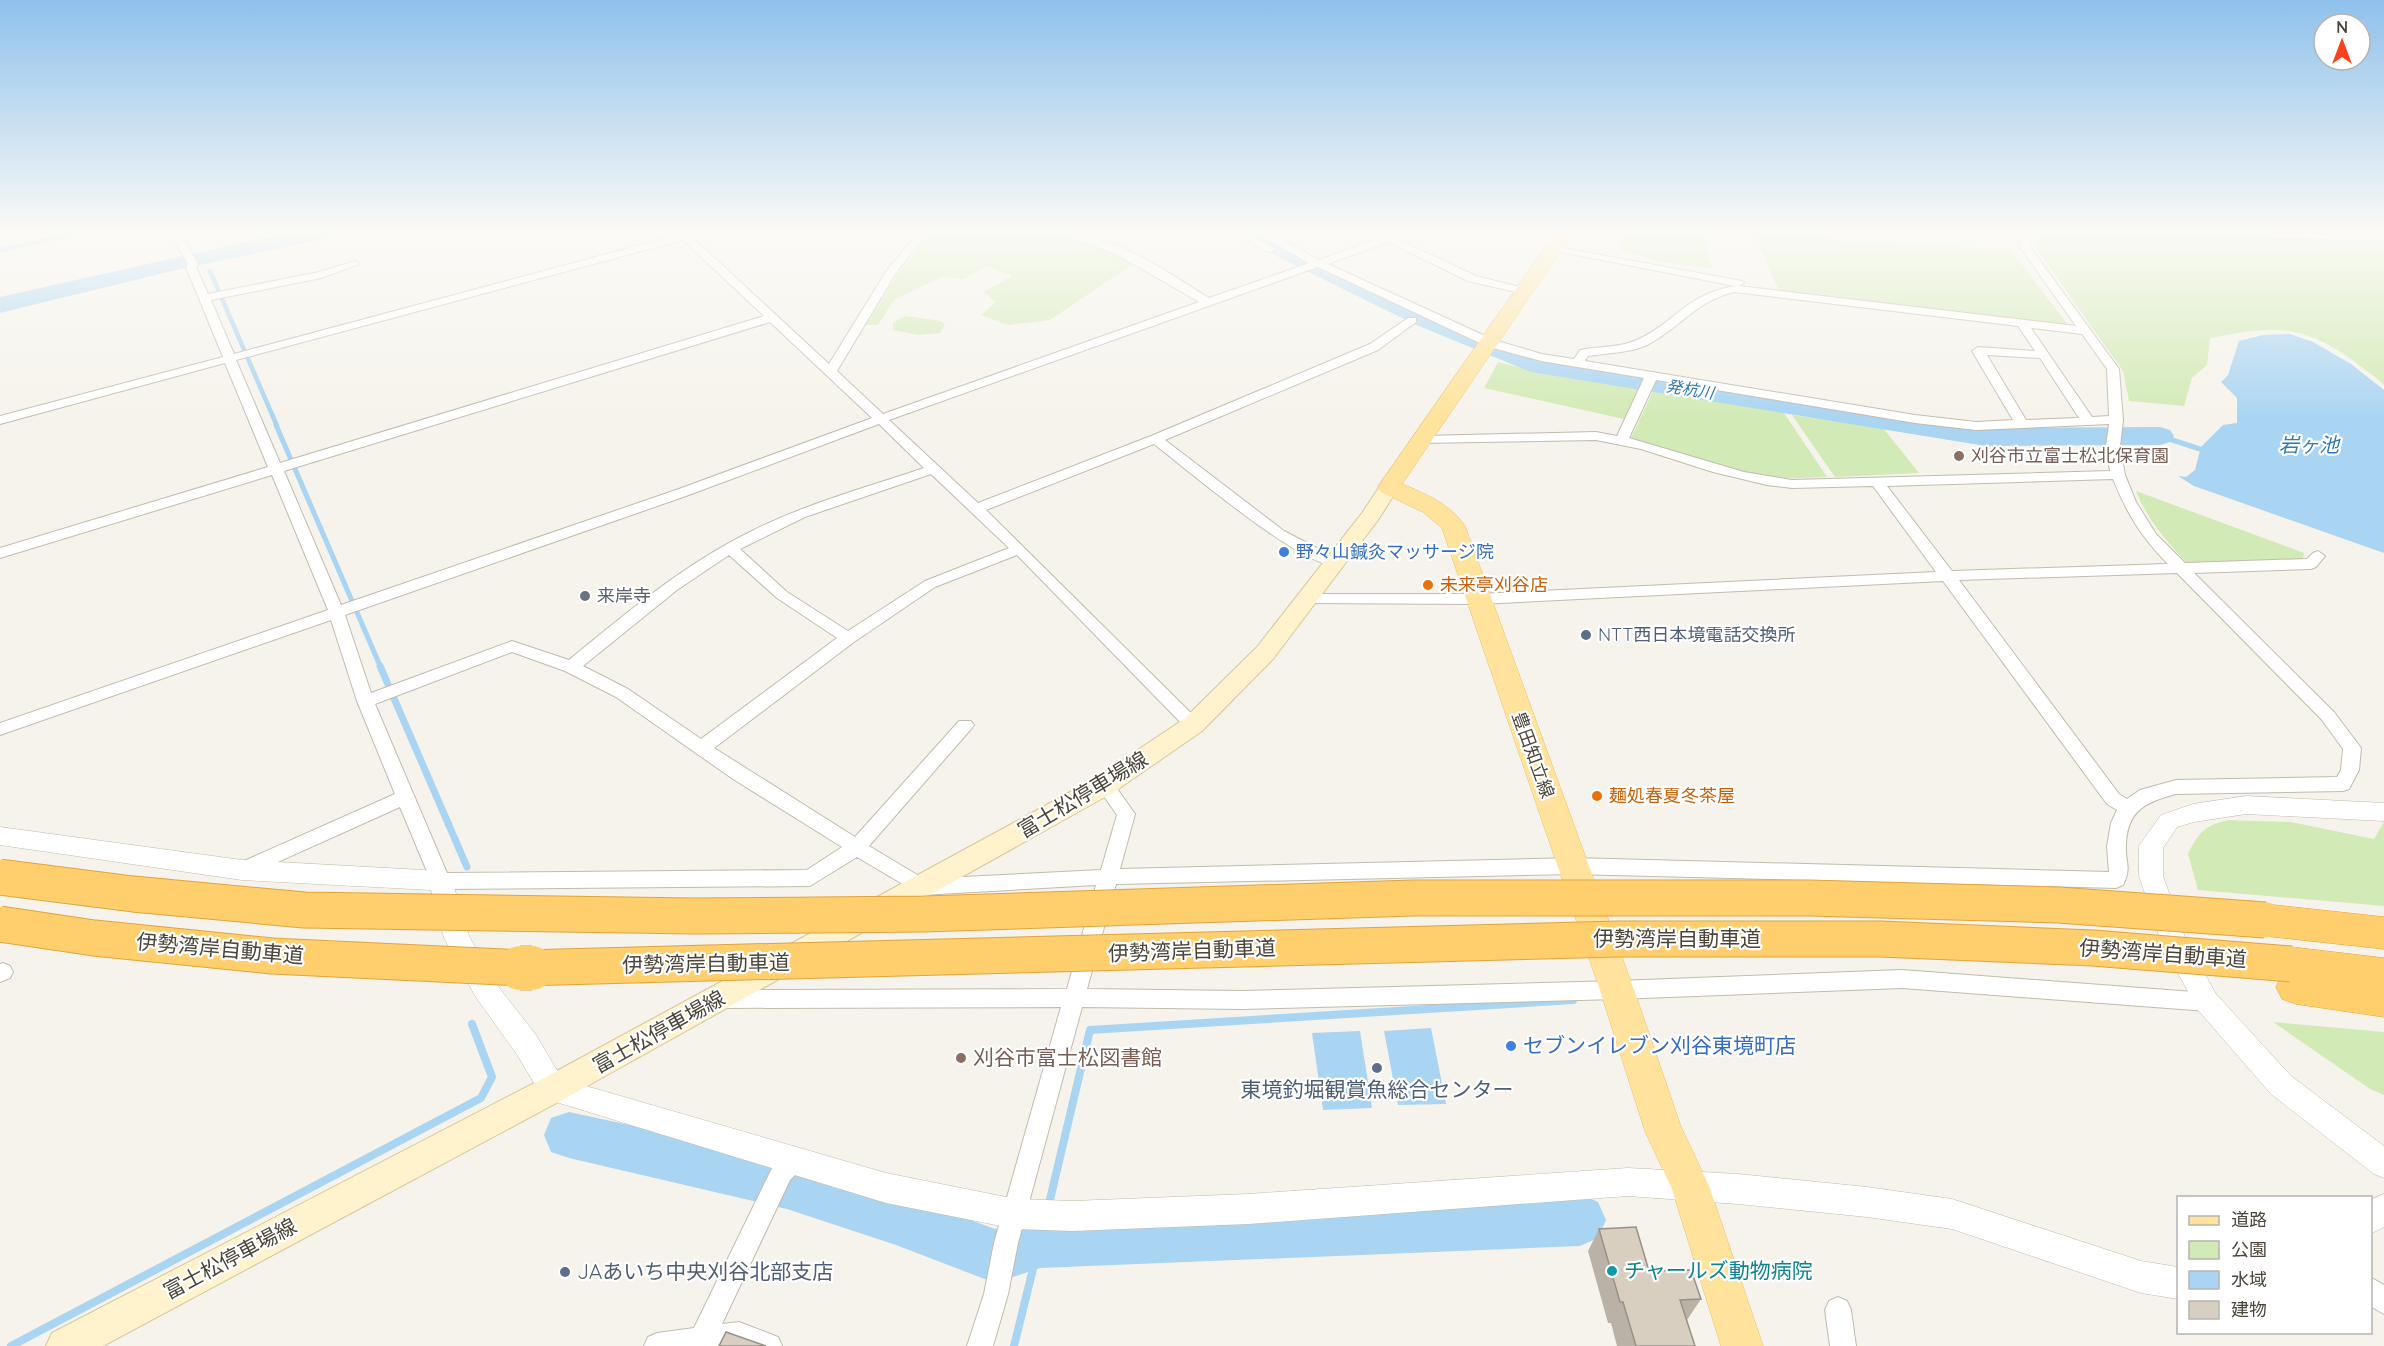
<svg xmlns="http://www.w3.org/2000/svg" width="2384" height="1346" font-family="Quicksand,'Noto Sans JP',sans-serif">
  <rect width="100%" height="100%" fill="#f6f3ec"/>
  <g fill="#d2eab5">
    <polygon points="931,233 1049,233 1080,240 1136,262 1050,320 1008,325 981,315 996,302 984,292 1012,276 986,266 964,279 942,277 894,300 878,325 866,325 899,272"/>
    <polygon points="1627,233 1702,233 1712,268 1661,262 1620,250"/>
    <polygon points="1741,233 1814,233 1832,240 2011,250 2068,325 1778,289 1756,237 1743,236"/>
    <path d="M2046 233H2147L2381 241 2384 243V385C2374 375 2362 368 2351 359 2299 322 2270 327 2210 338L2207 365 2192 378 2184 406 2129 401 2123 371 2036 248V237Z"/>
    <polygon points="905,316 941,321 945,325 940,333 919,335 893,330 893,323"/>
    <polygon points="1498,362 1527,369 1640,387 1624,419 1484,388"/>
    <polygon points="1654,389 1784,413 1827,477 1770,479 1631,438"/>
    <polygon points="1792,415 1883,428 1919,473 1835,477"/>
    <path d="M2136 491 2304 553 2303 559 2187 563C2166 541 2147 519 2136 491Z"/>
    <path d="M2229 820 2291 822 2374 839 2384 822V906L2198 890 2188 854C2199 832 2205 825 2229 820Z"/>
    <polygon points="2273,1022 2384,1032 2384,1095 2370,1089"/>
  </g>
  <g fill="#a9d4f2">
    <polygon points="2290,334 2313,342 2351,364 2384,390 2384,553 2194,486 2178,476 2186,477 2195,470 2201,447 2223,425 2237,423 2237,398 2221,382 2228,375 2239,341 2263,335"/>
    <polygon points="1431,1028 1446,1104 1398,1105 1384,1031"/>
    <polygon points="1360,1031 1372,1108 1323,1110 1312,1033"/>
  </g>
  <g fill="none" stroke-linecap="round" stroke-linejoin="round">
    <g stroke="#a9d4f2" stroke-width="4.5">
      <polyline points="0,250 78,233"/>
      <polyline points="210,271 277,426"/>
    </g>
    <g stroke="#a9d4f2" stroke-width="5">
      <polyline points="276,425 381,668"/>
      <polyline points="2160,436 2206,451"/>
    </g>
    <polyline stroke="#a9d4f2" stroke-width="7" points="380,666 467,867"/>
    <g stroke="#a9d4f2" stroke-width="8">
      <polyline points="1048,1208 1090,1030 1573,1000"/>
      <polyline points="11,1346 481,1098 492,1077 472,1024"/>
      <polyline points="1014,1346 1044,1224"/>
    </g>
    <g fill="#a9d4f2" fill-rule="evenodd">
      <polygon points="286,233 329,233 326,238 318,240 172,271 0,313 0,297"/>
      <polygon points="1237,233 1265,233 1396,297 1537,357 1986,428 2160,427 2170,430 2174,436 2170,442 2160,445 1986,446 1531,372 1414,324 1240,238"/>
      <polygon points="569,1112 787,1159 896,1193 995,1229 1040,1216 1580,1194 1598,1202 1606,1220 1598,1238 1580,1246 1040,1268 995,1283 896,1245 787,1209 569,1158 551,1152 544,1135 551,1118"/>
    </g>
    <defs>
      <g id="minor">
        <path d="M170 233H180L198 264 196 267 208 294 319 272 355 261 360 264 321 278 211 300 234 354 678 235 677 233H703L693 238 829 364 887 270 918 233H928L897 271 837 371 883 414 1199 302 1118 255 1060 233C1114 233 1165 271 1209 298L1309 263 1256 233H1269L1319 260 1379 238V234L1409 233 1397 239 1476 276 1528 289 1530 291 1524 294 1468 281 1388 242 1328 264 1494 340 1542 354 1574 359 1580 350C1599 346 1621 348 1639 339 1677 321 1686 294 1735 286L1556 251 1552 250V246L1742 281 1744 283 1739 286 2076 326 2020 247 2019 233H2033L2029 237 2030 247 2119 369 2123 420 2120 446 2125 475 2136 502 2156 534 2185 563 2307 559 2313 553 2318 551 2325 556 2316 567 2311 569 2194 573 2334 712 2361 748 2359 770 2349 789 2343 791 2176 794C2146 802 2127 810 2126 845 2125 863 2132 867 2123 885L2116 888 1573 874 1116 884 1087 989 1242 991 1617 981 1902 970 2207 993 2214 996 2217 1002 2214 1008 2207 1011 1902 988 1617 999 1242 1009 1082 1007 1018 1243 1008 1294 993 1346H967L984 1294 994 1243 1061 1007 721 1008 714 1005 711 999 714 993 721 990 1067 989 1096 885 921 895 857 857 810 886 441 889 434 886 431 881 400 807 249 875 242 878 235 875 232 870 235 865 395 794 357 701 331 620 0 735V723L328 610 272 475 0 558V548L268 467 225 363 0 424V416L223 357 186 267 188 264ZM683 240 764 316 280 463 236 360ZM1318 267 1486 346 1541 361 1644 378 1617 436 1596 432 1423 436 1418 437 1416 440 1418 443 1596 440 1641 449 1713 472 1767 485 1792 488 1873 486 1936 572 1478 594H1306L1298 599 1301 603 1478 604 1943 581 2107 804 2117 810 2111 823 2107 846 2109 872 1573 858 1120 869 1135 814 1111 780 1105 778 1099 780 1096 785 1117 815 1101 870 924 879 869 846 971 729 974 725 971 721H959L855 837 714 748 854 642 935 587 1017 555 1187 729H1199L1202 725 1199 721 986 510 1154 444C1183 466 1308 573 1338 565L1340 562 1338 559 1284 531 1165 440 1378 350 1416 322V318H1408L1370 344 1151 436 978 503 889 420ZM1734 292 2018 326 2035 351 1978 347 1972 351 2013 420 1976 422 1915 415 1585 361 1588 356C1607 353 1629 353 1647 345 1680 328 1696 301 1734 292ZM770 322 872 418 676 490 341 605 284 471ZM2031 328 2082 334 2107 369 2109 416 2092 417ZM1987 355 2040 358 2079 418 2026 420ZM1656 380 1915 423 1976 430 2109 424 2106 446 2110 471 1792 480 1744 472 1629 438ZM879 424 924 468C865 488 804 504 748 533 682 566 625 614 569 660L512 641 371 693 345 615 686 496ZM931 474 1009 548 925 581 848 631 787 592 740 549 805 517ZM2113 479C2127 514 2142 538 2168 564L1952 571 1887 486ZM729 555 777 598 837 638 701 739 628 689 583 666 677 590ZM2177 573 2322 720 2343 749 2341 770 2337 777 2176 780 2140 790 2127 799 2119 794 1959 580ZM512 652 565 671 616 697 733 779 842 847 807 870 447 873 375 704Z"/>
        <polygon points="1234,233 1247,233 1275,249 1270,252 1266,251"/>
        <polygon points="2228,233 2384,235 2384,241 2233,236"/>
        <polygon points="3,963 10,966 13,972 10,978 0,982 0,964"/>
        <polygon points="793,1150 801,1153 805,1161 801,1169 790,1180 722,1324 739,1322 778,1337 782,1346 644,1346 648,1337 657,1333 694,1328 774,1164 785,1153"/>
        <polygon points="2370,1277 2384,1285 2384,1314 2370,1306"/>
        <polygon points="1838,1297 1847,1301 1851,1310 1856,1346 1830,1346 1825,1310 1829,1301"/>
      </g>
      <g id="tertiary">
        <polygon points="2246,796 2384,803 2384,821 2246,814 2194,822 2177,827 2163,848 2163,876 2186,940 2216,994 2291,1076 2384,1146 2384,1178 2374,1174 2271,1094 2198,1010 2161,942 2139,876 2139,846 2161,815 2193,804"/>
        <polygon points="0,827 242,860 441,871 450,874 469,936 493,980 536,1035 562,1079 886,1173 1016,1199 1073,1201 1248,1194 1628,1168 1738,1174 1867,1187 1952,1199 2141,1261 2178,1267 2178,1299 2141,1293 1952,1229 1867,1217 1738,1204 1628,1196 1248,1224 1073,1231 1016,1229 886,1203 543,1098 516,1053 475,996 444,938 431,890 242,880 0,845"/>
        <polygon points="2384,1194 2384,1227 2370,1234 2370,1200"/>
      </g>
      <polygon id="secondary" points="1389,481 1396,483 1399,487 1378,520 1273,659 1202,731 1114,792 564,1099 103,1346 46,1346 52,1333 542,1079 1096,778 1184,719 1257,647 1362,513 1382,483"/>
      <path id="primary" d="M1555 233H1573L1402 484C1426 494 1450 504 1465 526L1634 990 1681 1127 1709 1186 1763 1346H1721L1672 1189 1645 1131 1600 990 1442 528 1423 512 1381 492 1378 487Z"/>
      <g id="motorway">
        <polygon points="2265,904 2384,917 2384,949 2265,936 2252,931 2246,920 2252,909"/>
        <polygon points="2291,947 2384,958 2384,1017 2296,1004 2282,999 2276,987 2281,977 2277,976 2271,964 2277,952"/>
      </g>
    </defs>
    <use href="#minor" stroke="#c2bbae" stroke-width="2"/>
    <use href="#tertiary" stroke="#c2bbae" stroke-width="1"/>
    <use href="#secondary" stroke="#d6c79b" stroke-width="2"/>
    <use href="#primary" stroke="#e6c16a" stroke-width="1"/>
    <use href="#motorway" stroke="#e0a43c" stroke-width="1"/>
    <use href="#minor" fill="#fff" fill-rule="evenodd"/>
    <use href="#tertiary" fill="#fff" fill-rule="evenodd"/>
    <use href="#secondary" fill="#fff3cd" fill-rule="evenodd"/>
    <use href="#primary" fill="#ffe39c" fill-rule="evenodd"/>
    <use href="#motorway" fill="#ffcf6e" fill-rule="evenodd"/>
    <defs>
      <g id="motorway-bridge-far1">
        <polyline points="0,877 133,894 304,910 694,916 924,914 1413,898 1809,898 2058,905 2265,920"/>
        <polyline points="0,924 94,938 272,956 523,968 1618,939 1880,939 2093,948 2291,964"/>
      </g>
      <polyline id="motorway-bridge" points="520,968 532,968"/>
    </defs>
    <use href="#motorway-bridge-far1" stroke="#e0a43c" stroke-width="37" stroke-linecap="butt"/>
    <use href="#motorway-bridge" stroke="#e0a43c" stroke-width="45" stroke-linecap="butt"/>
    <use href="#motorway-bridge-far1" stroke="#ffcf6e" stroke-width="35"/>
    <use href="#motorway-bridge" stroke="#ffcf6e" stroke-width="44"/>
  </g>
  <polygon fill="#bab2a6" points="1599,1229 1649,1271 1701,1299 1687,1320 1695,1346 1617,1346 1611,1323 1608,1323 1588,1251"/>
  <g fill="#d8cfc1" stroke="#979187" stroke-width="1.5">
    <polygon points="1636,1227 1649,1271 1691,1270 1701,1299 1680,1300 1695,1346 1636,1346 1623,1302 1620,1302 1599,1229"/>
    <polygon points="726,1332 766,1346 719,1346"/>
  </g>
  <linearGradient id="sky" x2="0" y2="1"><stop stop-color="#8fc1ec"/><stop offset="0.55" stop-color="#fbfaf6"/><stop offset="1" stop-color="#fbfaf6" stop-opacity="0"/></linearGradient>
  <rect width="2384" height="421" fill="url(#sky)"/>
  <g fill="#8d6e63" stroke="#fff" stroke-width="2">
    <circle cx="1959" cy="456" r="6"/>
    <circle cx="961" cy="1058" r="6"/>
  </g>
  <g fill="#3f7fe0" stroke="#fff" stroke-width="2">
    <circle cx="1284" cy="552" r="6"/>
    <circle cx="1511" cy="1046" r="6"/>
  </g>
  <g fill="#e8710a" stroke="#fff" stroke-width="2">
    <circle cx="1428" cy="585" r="6"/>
    <circle cx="1597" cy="796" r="6"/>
  </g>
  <circle fill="#6b7280" stroke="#fff" stroke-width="2" cx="585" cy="596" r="6"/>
  <g fill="#5c6f8a" stroke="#fff" stroke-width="2">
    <circle cx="1586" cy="635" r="6"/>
    <circle cx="1377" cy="1068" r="6"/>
    <circle cx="565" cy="1272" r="6"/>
  </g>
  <circle fill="#0f9aa8" stroke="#fff" stroke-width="2" cx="1612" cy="1271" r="6"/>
  <g text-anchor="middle" stroke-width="4.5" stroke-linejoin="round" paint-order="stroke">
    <g font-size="16" font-style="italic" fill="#2e7ab2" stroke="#fff">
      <text transform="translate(1690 389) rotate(9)" y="6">発杭川</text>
    </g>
    <g font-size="18" fill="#785e54" stroke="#fff" text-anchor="start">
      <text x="1971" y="462">刈谷市立富士松北保育園</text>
    </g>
    <g font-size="18" fill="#366cbe" stroke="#fff" text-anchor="start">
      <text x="1296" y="558">野々山鍼灸マッサージ院</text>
    </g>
    <g font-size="18" fill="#c56008" stroke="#fff" text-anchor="start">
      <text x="1440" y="591">未来亭刈谷店</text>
      <text x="1609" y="802">麺処春夏冬茶屋</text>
    </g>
    <g font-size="18" fill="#5b616d" stroke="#fff" text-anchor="start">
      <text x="597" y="602">来岸寺</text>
    </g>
    <g font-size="18" fill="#4e5e75" stroke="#fff" text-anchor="start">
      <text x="1598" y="641">NTT西日本境電話交換所</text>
    </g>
    <g font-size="18" fill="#4b4439" stroke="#fff">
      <text transform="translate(1533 755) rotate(70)" y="6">豊田知立線</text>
    </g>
    <g font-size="20" font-style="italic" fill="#2e7ab2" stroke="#fff">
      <text x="2309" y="452">岩ヶ池</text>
    </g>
    <g font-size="21" fill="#4b4439" stroke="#fff">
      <text transform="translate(1083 795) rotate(-31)" y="7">富士松停車場線</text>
      <text x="1677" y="946">伊勢湾岸自動車道</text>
      <text transform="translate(220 949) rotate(5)" y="7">伊勢湾岸自動車道</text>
      <text transform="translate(1192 951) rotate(-2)" y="7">伊勢湾岸自動車道</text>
      <text transform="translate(2163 954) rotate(4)" y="7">伊勢湾岸自動車道</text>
      <text transform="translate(706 964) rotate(-1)" y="7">伊勢湾岸自動車道</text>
      <text transform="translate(659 1032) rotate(-29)" y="7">富士松停車場線</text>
      <text transform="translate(230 1259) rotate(-28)" y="7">富士松停車場線</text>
    </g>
    <g font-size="21" fill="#366cbe" stroke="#fff" text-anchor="start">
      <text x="1523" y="1053">セブンイレブン刈谷東境町店</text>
    </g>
    <g font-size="21" fill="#785e54" stroke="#fff" text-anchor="start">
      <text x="973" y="1065">刈谷市富士松図書館</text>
    </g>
    <g font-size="21" fill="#4e5e75" stroke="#fff">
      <text x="1377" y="1097">東境釣堀観賞魚総合センター</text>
      <text x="577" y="1279" text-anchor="start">JAあいち中央刈谷北部支店</text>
    </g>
    <g font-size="21" fill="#0d838f" stroke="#fff" text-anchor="start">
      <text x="1624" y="1278">チャールズ動物病院</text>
    </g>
  </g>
  <rect x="2177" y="1196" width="195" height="138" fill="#ffffff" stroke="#b7b4b0" stroke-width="1.5"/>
  <rect x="2189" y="1216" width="30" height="9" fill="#ffe39c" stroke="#b7b4b0" stroke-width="1.5"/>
  <text x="2231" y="1226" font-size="18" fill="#4b4439">道路</text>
  <rect x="2189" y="1241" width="30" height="18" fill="#d2eab5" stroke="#b7b4b0" stroke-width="1.5"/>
  <text x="2231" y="1256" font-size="18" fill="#4b4439">公園</text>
  <rect x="2189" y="1271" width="30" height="18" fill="#a9d4f2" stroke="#b7b4b0" stroke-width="1.5"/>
  <text x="2231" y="1286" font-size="18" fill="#4b4439">水域</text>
  <rect x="2189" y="1301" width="30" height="18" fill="#d8cfc1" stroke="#b7b4b0" stroke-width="1.5"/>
  <text x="2231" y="1316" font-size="18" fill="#4b4439">建物</text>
  <g transform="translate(2342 42)"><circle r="28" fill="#ffffff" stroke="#b7b4b0" stroke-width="1.5"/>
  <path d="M0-4.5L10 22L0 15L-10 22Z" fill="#fc3f1d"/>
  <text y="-9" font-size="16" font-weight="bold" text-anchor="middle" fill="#4b4439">N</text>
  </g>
</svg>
